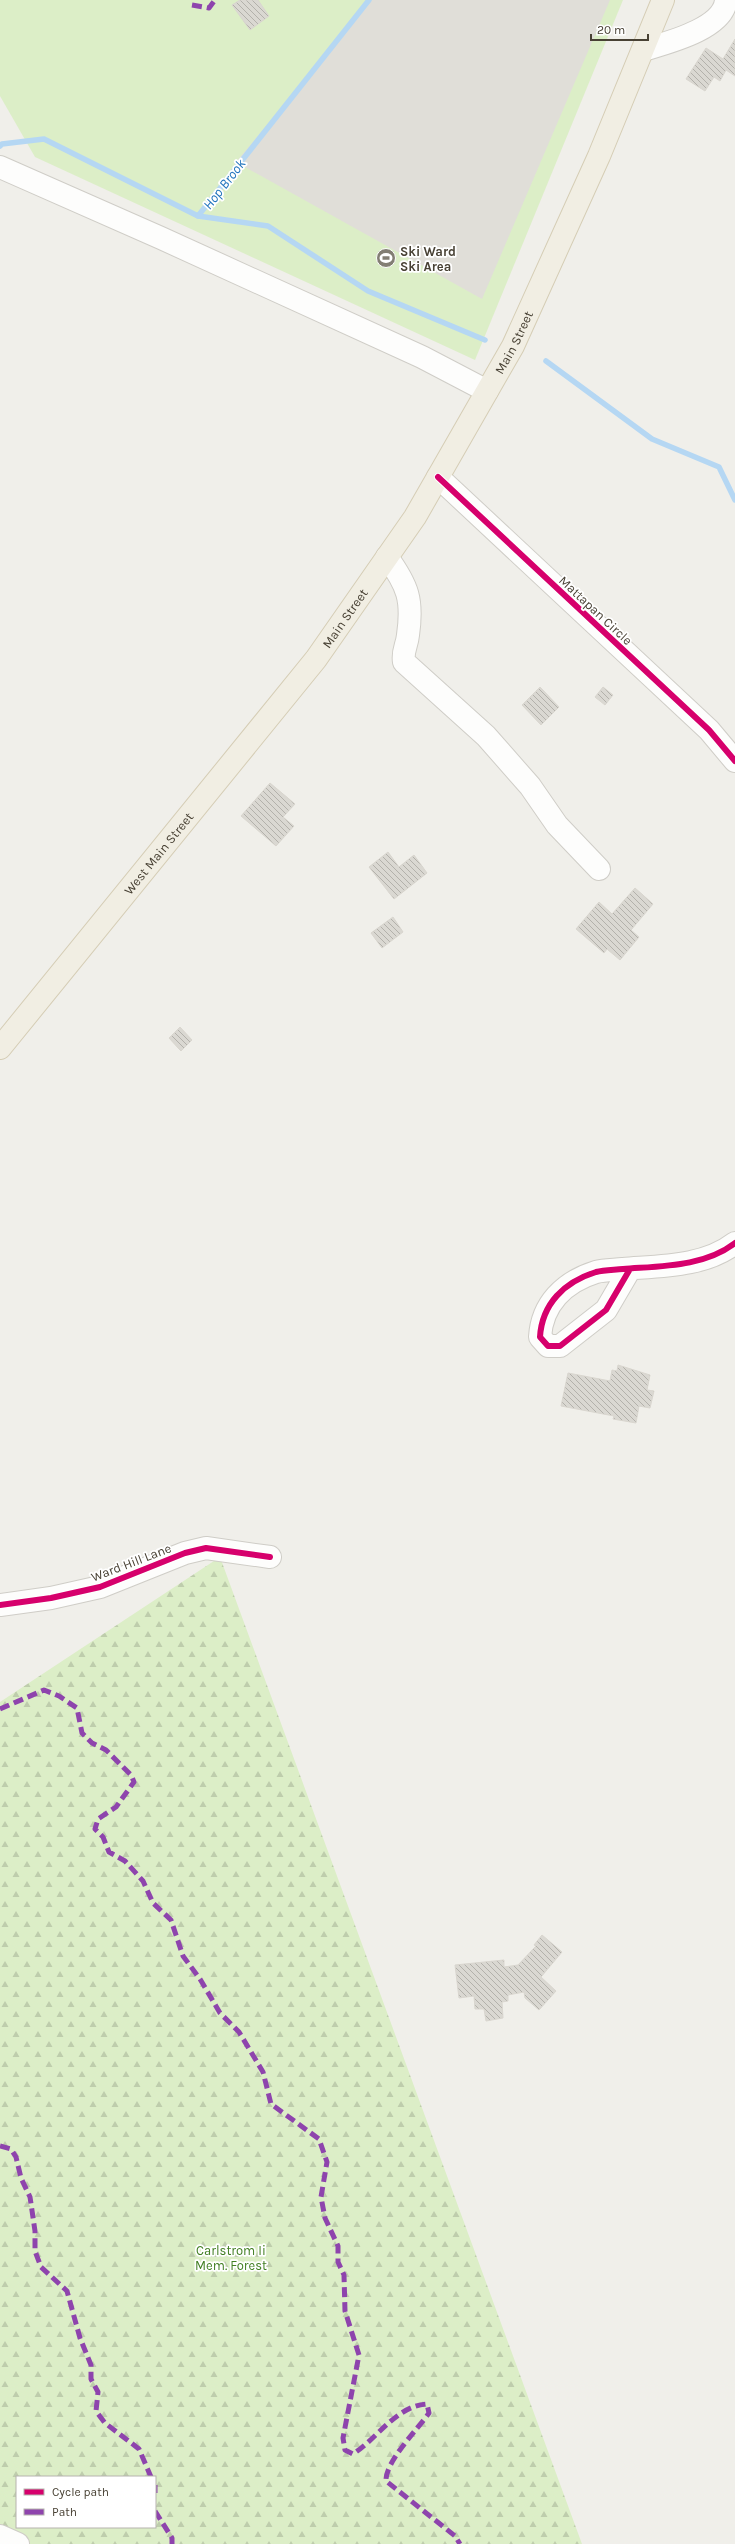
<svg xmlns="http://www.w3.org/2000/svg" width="735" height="2544" font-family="Karla,sans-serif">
  <defs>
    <pattern id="forest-firs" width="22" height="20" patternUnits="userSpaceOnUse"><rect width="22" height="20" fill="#dceec7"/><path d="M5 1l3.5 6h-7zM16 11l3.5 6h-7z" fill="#becdac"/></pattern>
    <pattern id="building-back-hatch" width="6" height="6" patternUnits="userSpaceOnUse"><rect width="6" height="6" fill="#dad8d2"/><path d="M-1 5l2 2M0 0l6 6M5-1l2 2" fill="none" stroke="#b3b1ab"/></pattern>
  </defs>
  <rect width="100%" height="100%" fill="#f0efea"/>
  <path fill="url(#forest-firs)" fill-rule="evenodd" d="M220 1557 582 2544H0V1702ZM17 2477H155V2527H17Z"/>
  <polygon fill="#dceec7" points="0,0 623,0 475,360 35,157 0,96"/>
  <polygon fill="#e0ded8" points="372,0 610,0 482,299 236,162"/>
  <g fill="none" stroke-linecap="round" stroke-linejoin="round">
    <g stroke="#b5d7f3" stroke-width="5.5">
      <polyline points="0,146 2,144 44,139 198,216 369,0"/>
      <polyline points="198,216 268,226 368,291 485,340"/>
      <polyline points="546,361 652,439 719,467 735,500"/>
    </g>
  </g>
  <g fill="url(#building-back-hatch)" stroke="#d9d6cf">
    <polygon points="240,0 258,0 269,16 250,30 232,5"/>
    <polygon points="735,39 735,76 726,70 720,81 714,77 705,91 686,79 706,48 723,59"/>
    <polygon points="540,687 559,707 541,725 522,705"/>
    <polygon points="603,687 613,695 605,705 595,697"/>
    <polygon points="270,783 295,804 283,817 294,826 276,846 241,816"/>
    <polygon points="388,852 399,867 414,855 427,873 394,899 369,867"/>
    <polygon points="635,888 653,904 631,930 639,937 620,960 607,949 604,953 576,929 599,902 612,914"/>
    <polygon points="393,917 403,932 382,948 371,933"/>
    <polygon points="180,1027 192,1040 181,1051 169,1038"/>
    <polygon points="618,1365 650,1375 647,1390 654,1391 650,1408 639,1406 636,1423 613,1419 614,1416 561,1406 568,1373 610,1381 612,1370 617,1371"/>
    <polygon points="542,1935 562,1952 541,1977 556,1991 539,2010 525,1998 524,1992 508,1995 508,2001 502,2002 503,2018 486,2021 484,2009 475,2009 474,1996 459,1998 455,1965 504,1960 504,1967 518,1965 536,1946 534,1945"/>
  </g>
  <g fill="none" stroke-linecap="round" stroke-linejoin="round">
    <defs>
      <g id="minor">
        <path d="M643 50C666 43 724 29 726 0"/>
        <polyline points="0,167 161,238 422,357 487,391"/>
        <polyline points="438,477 709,730 735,761"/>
        <path d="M387 557C408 586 413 600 408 635 407 646 402 651 404 662L486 736 530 786 557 825 599 869"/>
        <path d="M630 1269 606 1310 560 1346H548L540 1337C542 1304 564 1282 596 1272 604 1270 614 1270 623 1269 660 1266 704 1267 735 1243"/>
        <polyline points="0,1605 51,1598 100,1587 185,1553 206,1548 270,1557"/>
        <polyline points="0,2536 18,2544"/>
      </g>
      <g id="major">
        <path id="s1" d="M0 1048 316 659 415 517 513 346 599 156 663 0"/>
      </g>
    </defs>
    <use href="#minor" stroke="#cfcdc7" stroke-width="24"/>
    <use href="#major" stroke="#d5cdb5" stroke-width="24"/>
    <use href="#minor" stroke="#fdfdfc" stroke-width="22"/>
    <use href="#major" stroke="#f1eee3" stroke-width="22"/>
    <g stroke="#8e44ad" stroke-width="5" stroke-dasharray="10 5" stroke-linecap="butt">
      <polyline points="192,5 209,8 215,0"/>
      <path d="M0 1709 44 1690 59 1696 77 1708 82 1733 92 1743 106 1750 131 1775 134 1782 116 1807 98 1819 95 1829 103 1837 109 1852 125 1861 143 1881 153 1903 171 1920 183 1956 200 1979 220 2013 239 2032 263 2072 271 2104 319 2139 327 2162 321 2197 325 2218 338 2246V2262L344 2275 345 2311 359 2355 343 2438 345 2450 353 2454C378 2438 396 2406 427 2404L429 2413C417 2430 385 2462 386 2481L455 2536 460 2544"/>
      <polyline points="0,2146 11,2149 16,2157 21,2178 30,2197 35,2231 35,2251 41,2267 67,2291 80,2338 91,2365 91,2379 98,2392 96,2411 105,2423 139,2449 151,2477"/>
      <polyline points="155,2485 155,2493"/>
      <polyline points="155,2511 172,2538 172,2544"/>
    </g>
    <defs>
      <g id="cycleway">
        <polyline points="438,477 709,730 735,761"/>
        <path d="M630 1269 606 1310 560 1346H548L540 1337C542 1304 564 1282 596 1272 604 1270 614 1270 623 1269 660 1266 704 1267 735 1243"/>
        <polyline points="0,1605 51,1598 100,1587 185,1553 206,1548 270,1557"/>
      </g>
    </defs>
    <use href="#cycleway" stroke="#fff" stroke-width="8"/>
    <use href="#cycleway" stroke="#d6006c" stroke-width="6"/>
  </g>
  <defs>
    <symbol id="stadium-disc" viewBox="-11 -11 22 22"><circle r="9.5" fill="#837e74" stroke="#fff"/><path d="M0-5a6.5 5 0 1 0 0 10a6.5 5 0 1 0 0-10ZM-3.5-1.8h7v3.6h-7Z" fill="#fff"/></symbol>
  </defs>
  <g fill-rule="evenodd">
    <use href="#stadium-disc" x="375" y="247" width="22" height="22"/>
  </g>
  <g text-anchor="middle" stroke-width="3.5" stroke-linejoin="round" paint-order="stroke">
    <g font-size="13" font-weight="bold" fill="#484134" stroke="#fff" text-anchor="start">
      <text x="400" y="256">Ski Ward<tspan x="400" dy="15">Ski Area</tspan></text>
    </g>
    <g font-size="13" fill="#484134" stroke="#fff">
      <text dy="5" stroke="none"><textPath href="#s1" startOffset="875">Main Street</textPath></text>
      <text transform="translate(596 610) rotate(43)" y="5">Mattapan Circle</text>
      <text dy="5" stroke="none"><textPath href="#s1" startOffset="551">Main Street</textPath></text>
      <text dy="5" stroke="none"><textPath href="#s1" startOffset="251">West Main Street</textPath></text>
      <text transform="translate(131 1562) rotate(-21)" y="5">Ward Hill Lane</text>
    </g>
    <g font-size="13" fill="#417f22" stroke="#fff">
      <text x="231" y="2255">Carlstrom Ii<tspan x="231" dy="15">Mem. Forest</tspan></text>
    </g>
    <g font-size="14" font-style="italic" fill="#2375be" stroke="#fff">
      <text transform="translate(224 184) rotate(-52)" y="5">Hop Brook</text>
    </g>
  </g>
  <rect x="16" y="2476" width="140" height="52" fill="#ffffff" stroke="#b6b3ae"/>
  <rect x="24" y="2489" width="20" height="6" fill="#d6006c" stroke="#b6b3ae"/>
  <text x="52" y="2496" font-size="12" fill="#484134">Cycle path</text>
  <rect x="24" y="2509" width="20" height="6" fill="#8e44ad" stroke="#b6b3ae"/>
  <text x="52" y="2516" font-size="12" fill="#484134">Path</text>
  <path d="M591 34v6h57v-6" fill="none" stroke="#484134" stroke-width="2"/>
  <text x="597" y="34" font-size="12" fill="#484134" stroke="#ffffff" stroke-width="3" paint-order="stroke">20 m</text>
</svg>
